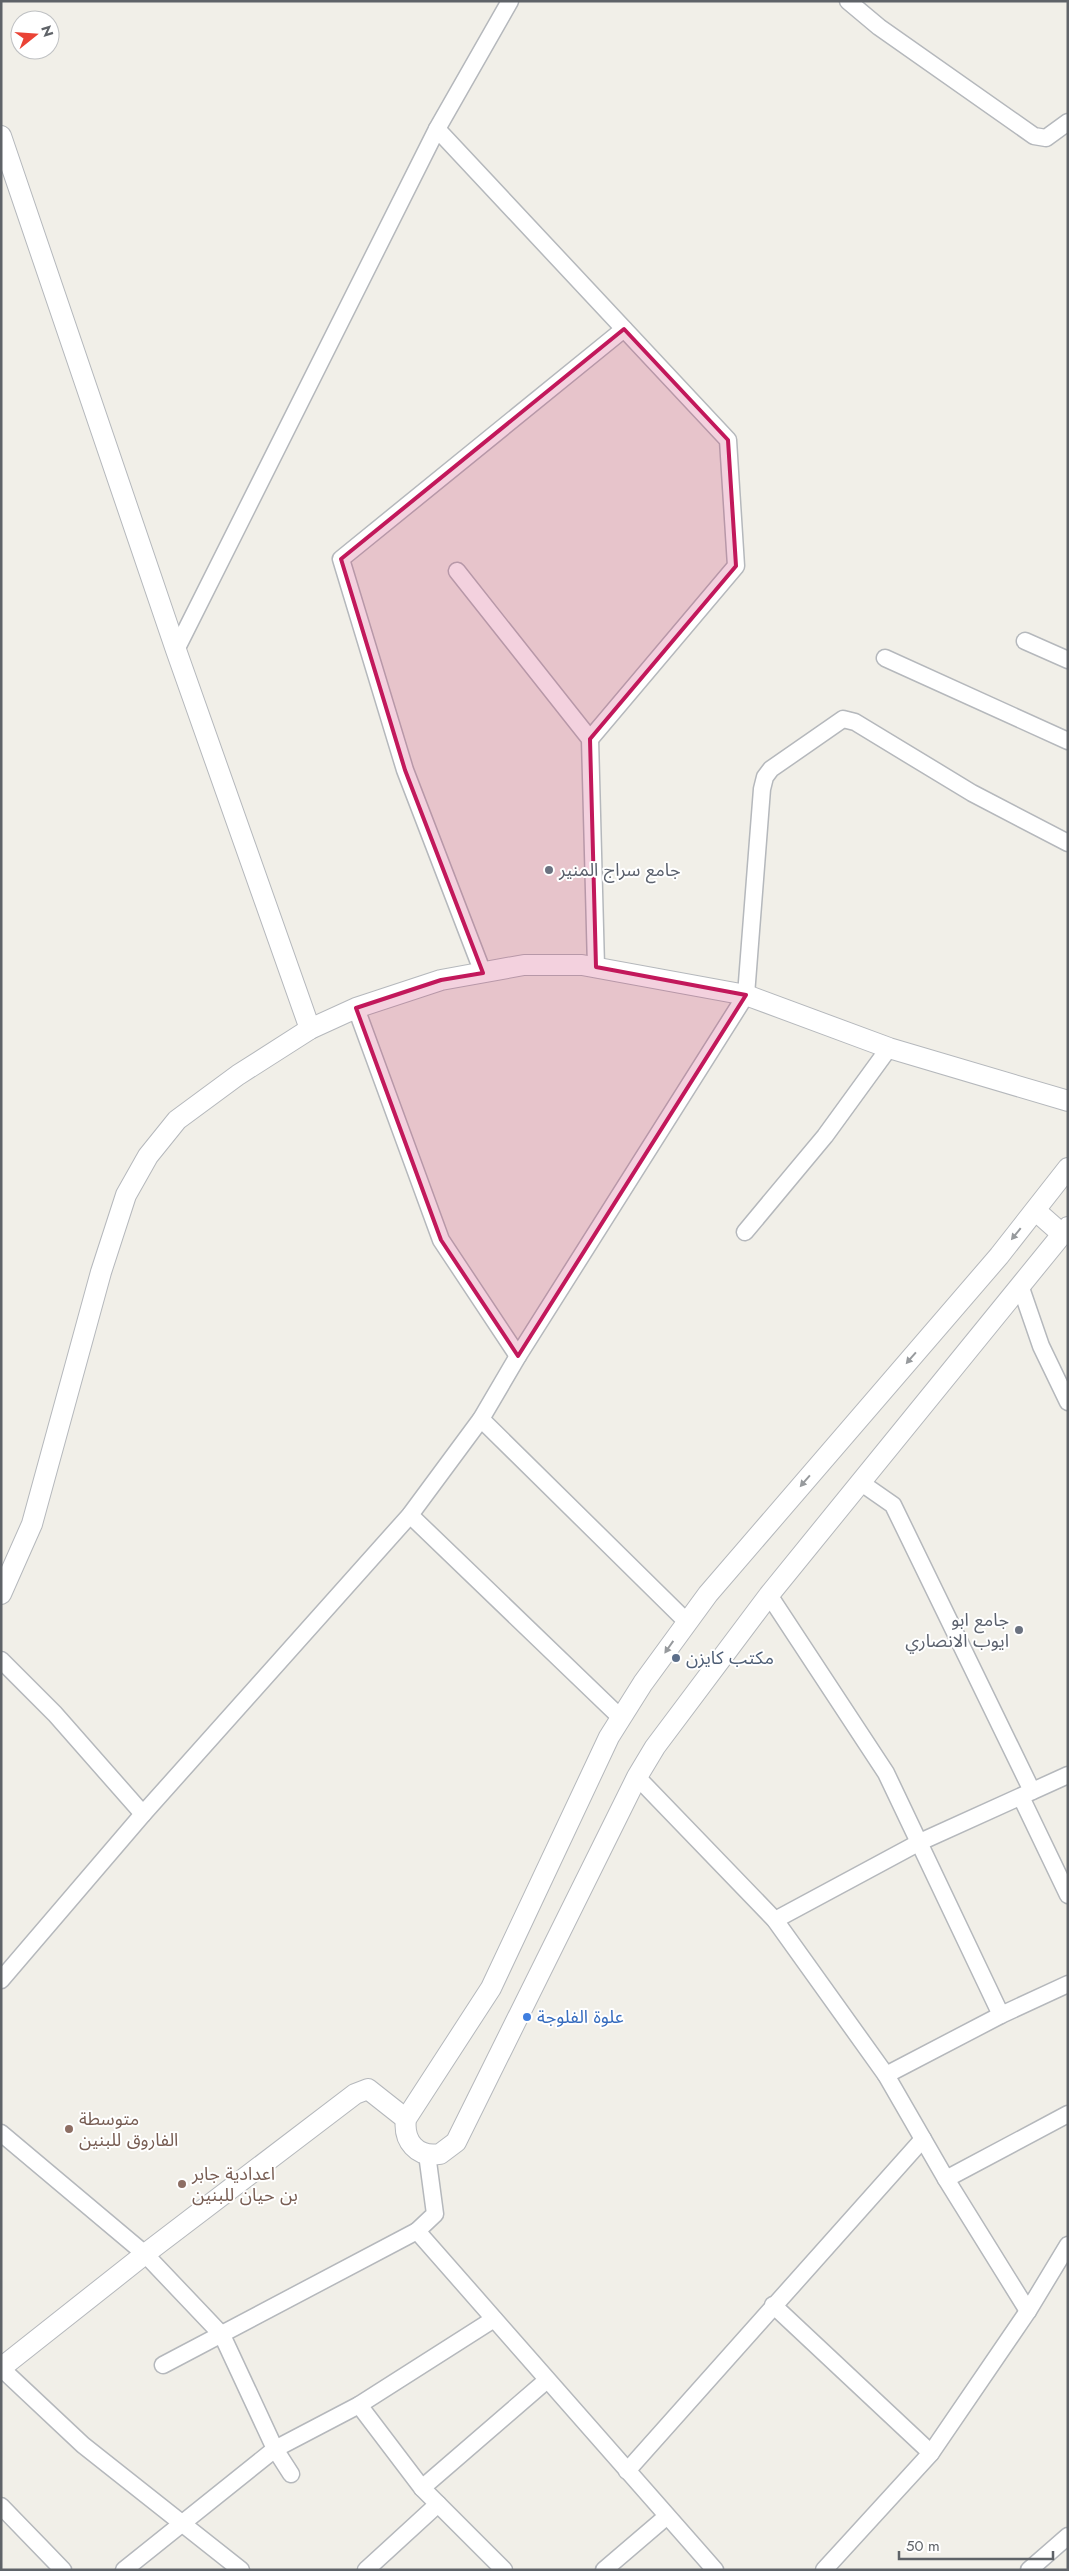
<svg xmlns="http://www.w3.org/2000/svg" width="1069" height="2571" font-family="Jost,'Noto Sans Arabic',sans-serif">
  <rect width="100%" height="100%" fill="#f1efe8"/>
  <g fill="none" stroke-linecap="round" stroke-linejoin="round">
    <defs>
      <g id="minor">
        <polyline points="848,1 879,27 1034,136 1046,138 1068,122"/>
        <polyline points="437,129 728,440 736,566 590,739"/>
        <polyline points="457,571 590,739 596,967"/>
        <polyline points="1025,641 1068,660"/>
        <polyline points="176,650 437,129 510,1"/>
        <polyline points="885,658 1068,741"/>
        <polyline points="483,973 405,770 341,559 624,329"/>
        <polyline points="356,1008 441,1240 518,1356"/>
        <polyline points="745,1232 825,1136 889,1048"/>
        <polyline points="1020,1285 1041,1346 1068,1402"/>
        <polyline points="481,1419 687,1622"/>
        <polyline points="860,1482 893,1505 1032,1791"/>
        <polyline points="410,1515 621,1718"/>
        <polyline points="769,1595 886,1773 1001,2015"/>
        <polyline points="1,1660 55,1714 143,1814"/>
        <polyline points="637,1777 775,1920 886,2075 946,2179 1028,2311"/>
        <polyline points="1021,1797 1068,1895"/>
        <polyline points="775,1920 920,1842 1068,1775"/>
        <polyline points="1,1980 143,1814 410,1515 481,1419 518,1356 746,995 762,789 765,777 771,769 843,719 855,722 972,793 1068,843"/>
        <polyline points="886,2075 1001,2015 1068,1984"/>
        <polyline points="1,2133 145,2254 222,2335 275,2449 291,2474"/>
        <polyline points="427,2154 435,2214 417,2231 715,2570"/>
        <polyline points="946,2179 1068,2114"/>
        <polyline points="773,2305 931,2453"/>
        <polyline points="163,2365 417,2231"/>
        <polyline points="1,2368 83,2445 241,2570"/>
        <polyline points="359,2405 422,2488 504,2570"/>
        <polyline points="627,2471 923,2139"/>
        <polyline points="422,2488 547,2380"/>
        <polyline points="1,2506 63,2570"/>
        <polyline points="124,2570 275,2449 359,2405 494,2319"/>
        <polyline points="366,2570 438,2504"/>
        <polyline points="604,2570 666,2517"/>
        <polyline points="824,2570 931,2453 1028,2311 1068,2245"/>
        <polyline points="1029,2570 1068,2536"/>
      </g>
      <g id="tertiary">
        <polyline points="1,136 176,650 310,1029"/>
        <path d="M1068 1168 999 1256 708 1594 643 1683 609 1737 491 1988 406 2119C403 2141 417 2158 440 2154L456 2142 637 1777 655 1747 769 1595 1068 1227"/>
        <polyline points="1036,1211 1062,1234"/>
        <polyline points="1,1594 32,1524 101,1272 126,1195 148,1156 177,1120 238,1075 310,1029 356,1008 441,980 524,965 582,965 746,995 889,1048 1068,1101"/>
        <polyline points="1,2368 145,2254 355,2094 368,2089 406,2119"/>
      </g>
    </defs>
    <use href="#minor" stroke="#b5b8bc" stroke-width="19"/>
    <use href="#tertiary" stroke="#b5b8bc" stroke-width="22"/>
    <use href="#minor" stroke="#fff" stroke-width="16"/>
    <use href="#tertiary" stroke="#fff" stroke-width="20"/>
  </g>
  <defs><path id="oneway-solid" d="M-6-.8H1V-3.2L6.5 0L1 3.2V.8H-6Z" transform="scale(1.25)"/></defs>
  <g fill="#979a9d">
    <use href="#oneway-solid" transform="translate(1016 1234) rotate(129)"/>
    <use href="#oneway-solid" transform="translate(911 1358) rotate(131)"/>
    <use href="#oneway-solid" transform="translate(805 1481) rotate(131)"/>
    <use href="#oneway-solid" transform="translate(669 1647) rotate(125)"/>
  </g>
  <path fill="#c2185b" fill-opacity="0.2" stroke="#c2185b" stroke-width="4" stroke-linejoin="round" d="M624 329 728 440 736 566 590 739 596 967 746 995 518 1356 441 1240 356 1008 441 980 483 973 405 770 341 559Z"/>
  <g fill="#6b7280" stroke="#fff" stroke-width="2">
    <circle cx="549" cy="870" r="5"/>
    <circle cx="1019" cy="1630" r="5"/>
  </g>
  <circle fill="#5c6f8a" stroke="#fff" stroke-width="2" cx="676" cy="1658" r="5"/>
  <circle fill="#3f7fe0" stroke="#fff" stroke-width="2" cx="527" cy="2017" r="5"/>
  <g fill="#8d6e63" stroke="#fff" stroke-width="2">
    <circle cx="69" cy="2129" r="5"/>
    <circle cx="182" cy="2184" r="5"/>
  </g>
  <g text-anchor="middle" stroke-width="4" stroke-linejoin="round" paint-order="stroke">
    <g font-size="18" fill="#5b616d" stroke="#fff" text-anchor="start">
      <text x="559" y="876">جامع سراج المنير</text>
      <text x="1009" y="1626" text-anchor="end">جامع ابو<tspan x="1009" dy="21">ايوب الانصاري</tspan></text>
    </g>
    <g font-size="18" fill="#4e5e75" stroke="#fff" text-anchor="start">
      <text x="686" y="1664">مكتب كايزن</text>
    </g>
    <g font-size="18" fill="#366cbe" stroke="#fff" text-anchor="start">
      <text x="537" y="2023">علوة الفلوجة</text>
    </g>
    <g font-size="18" fill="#785e54" stroke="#fff" text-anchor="start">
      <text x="79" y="2125">متوسطة<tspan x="79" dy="21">الفاروق للبنين</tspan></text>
      <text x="192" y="2180">اعدادية جابر<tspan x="192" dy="21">بن حيان للبنين</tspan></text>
    </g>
  </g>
  <rect width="1069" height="2571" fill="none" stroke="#5f6368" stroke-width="5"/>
  <g transform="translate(35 35) rotate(73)"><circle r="24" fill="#ffffff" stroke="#bfc1c3"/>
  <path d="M0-4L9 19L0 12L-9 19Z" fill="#ea4335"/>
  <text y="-8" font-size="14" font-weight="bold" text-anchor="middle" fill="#5f6368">N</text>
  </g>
  <path d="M899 2551v8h154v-8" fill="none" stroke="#5f6368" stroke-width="2.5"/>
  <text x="906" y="2551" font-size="15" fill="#5f6368" stroke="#ffffff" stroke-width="4" paint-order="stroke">50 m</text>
</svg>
